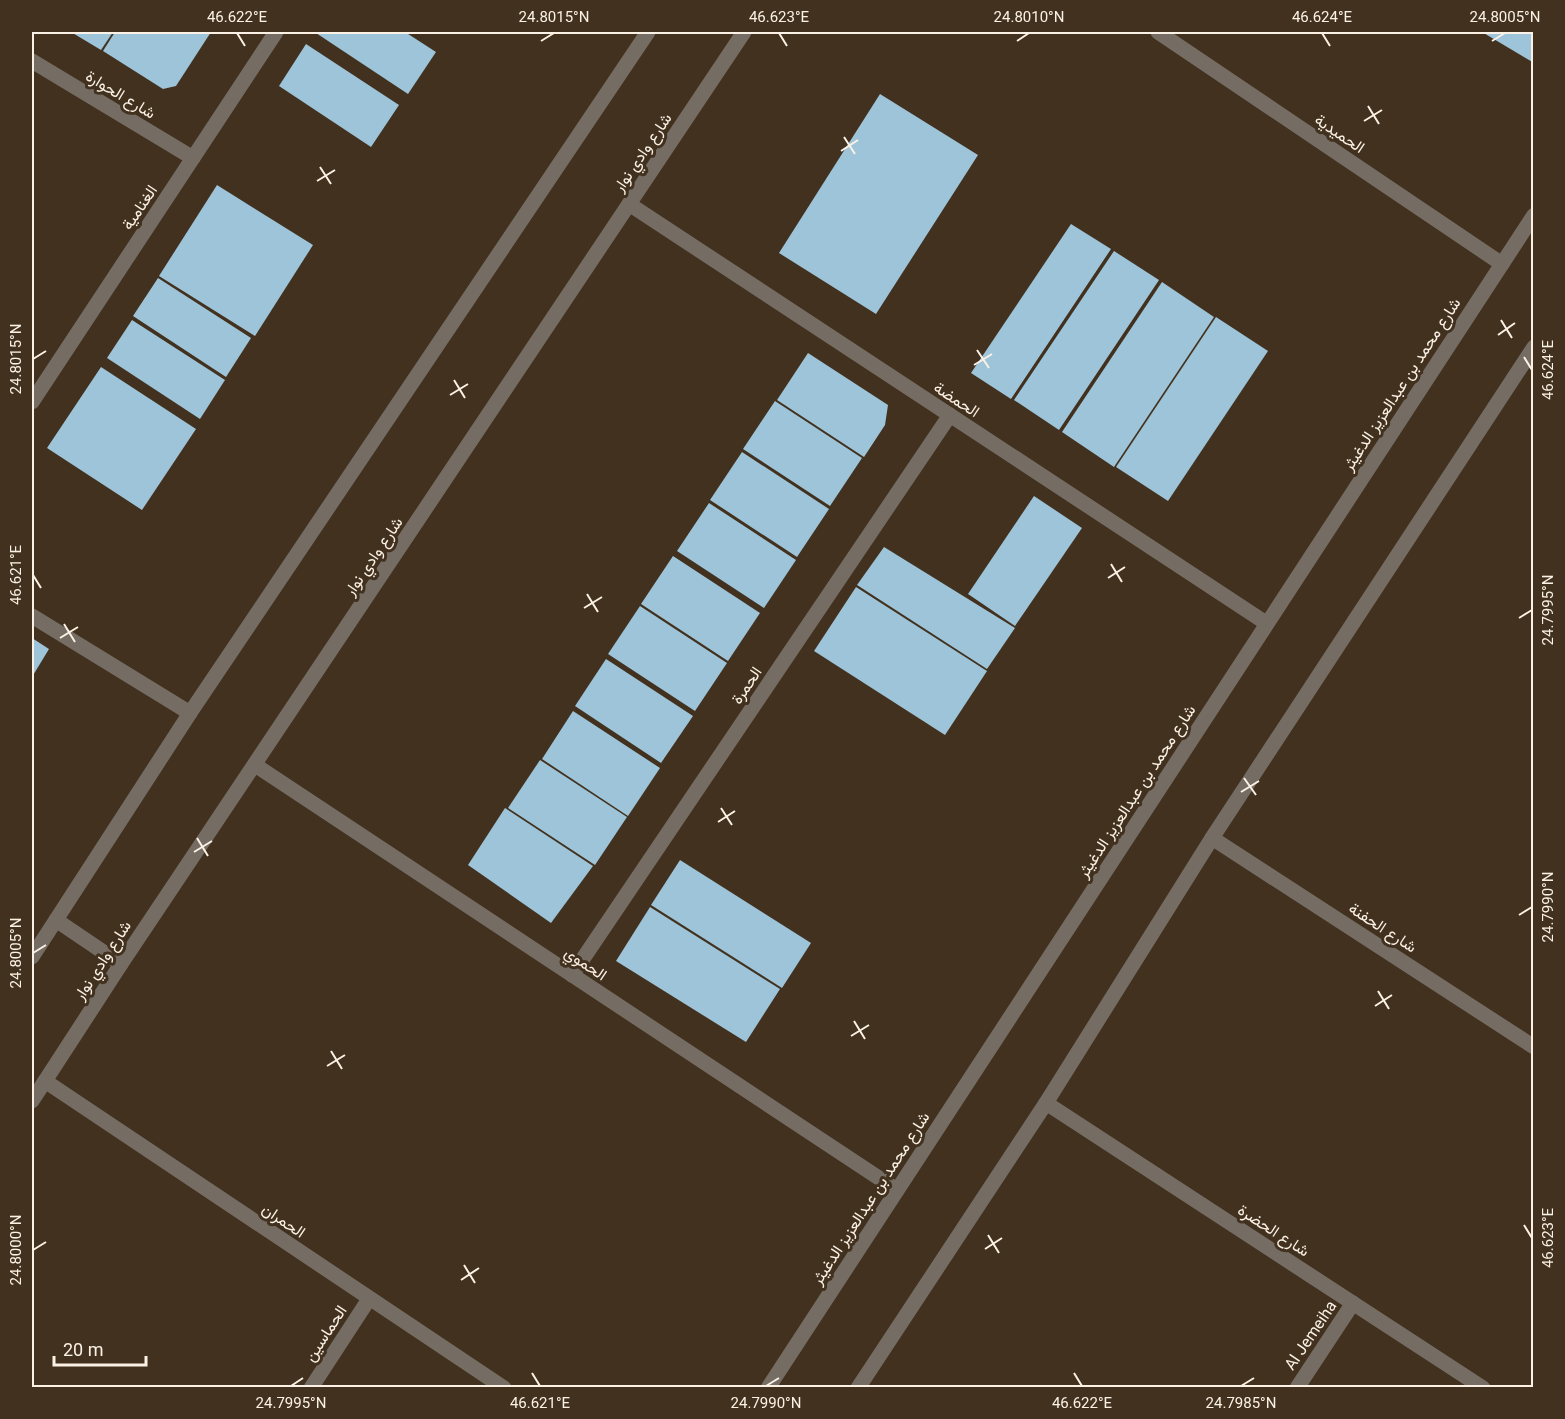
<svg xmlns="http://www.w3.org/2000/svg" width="1565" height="1419" font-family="Roboto,Vazirmatn,sans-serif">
  <rect width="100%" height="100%" fill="#41311e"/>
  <g fill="#9ec4d9">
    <polygon points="71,32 113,32 101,50"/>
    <polygon points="115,32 211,32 176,86 163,89 103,51"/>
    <polygon points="317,32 405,32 436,52 408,94 316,33"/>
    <polygon points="1482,32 1534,32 1534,63"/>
    <polygon points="306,44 399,105 371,147 279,86"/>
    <polygon points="880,94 978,155 876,314 779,253"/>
    <polygon points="217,185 313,245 255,336 159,276"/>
    <polygon points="1071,224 1111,249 1011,399 971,373"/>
    <polygon points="1114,251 1159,280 1059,430 1014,400"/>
    <polygon points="158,278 251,338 226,377 133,316"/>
    <polygon points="1162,282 1214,317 1114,467 1062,432"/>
    <polygon points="1216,317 1268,351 1168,501 1116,467"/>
    <polygon points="132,320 225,380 200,419 107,358"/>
    <polygon points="808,353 888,405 885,425 864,457 777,400"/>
    <polygon points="101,367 196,429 142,510 47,448"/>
    <polygon points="775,401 862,458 830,506 743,449"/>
    <polygon points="742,452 829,509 797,557 710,500"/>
    <polygon points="1034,496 1082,528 1015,626 968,594"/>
    <polygon points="709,503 796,560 764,608 677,551"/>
    <polygon points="884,547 1015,628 987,669 857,585"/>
    <polygon points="673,556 760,613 728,661 641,604"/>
    <polygon points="856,587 987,671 945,735 814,651"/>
    <polygon points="640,606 727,663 695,711 608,654"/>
    <polygon points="32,638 49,649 32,677"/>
    <polygon points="606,659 693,716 661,763 575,706"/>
    <polygon points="573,711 660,768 628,816 542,759"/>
    <polygon points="540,760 627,817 595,865 508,808"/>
    <polygon points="505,808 593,866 551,923 468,865"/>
    <polygon points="680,860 811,943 782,988 651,905"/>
    <polygon points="650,907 780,989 746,1042 616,961"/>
  </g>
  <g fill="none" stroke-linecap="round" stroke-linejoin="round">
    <g stroke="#756d64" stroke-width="15">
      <polyline points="1158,32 1502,264"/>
      <polyline points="32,61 193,158"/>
      <polyline points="629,204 1266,623"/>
      <polyline points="32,402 276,32"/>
      <polyline points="32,616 190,713"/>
      <polyline points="255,765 897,1190"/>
      <polyline points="1212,838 1534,1047"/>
      <polyline points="572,975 950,415"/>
      <polyline points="45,1081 504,1388"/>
      <polyline points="1046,1103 1483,1388"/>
      <polyline points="311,1388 369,1299"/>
      <polyline points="1297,1388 1353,1303"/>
    </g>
    <g stroke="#756d64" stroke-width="15">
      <polyline points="56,920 121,964"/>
      <polyline points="32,957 190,713 648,32"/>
      <polyline points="32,1101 121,964 744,32"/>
      <polyline points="768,1388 1534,215"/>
      <polyline points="858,1388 1046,1103 1212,838 1534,347"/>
    </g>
  </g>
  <path fill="none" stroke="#fbf1e5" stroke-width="2" d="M237 33 245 46M779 33 787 46M1322 33 1330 46M541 41 554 33M1017 41 1029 33M1492 41 1505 33M1368 106 1379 124M1364 121 1382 110M844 137 855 154M841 151 858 140M320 167 331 184M317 181 335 170M1501 320 1512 338M1498 335 1515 323M977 350 989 368M1524 357 1532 370M33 359 46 351M974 365 992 354M454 380 465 398M450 395 468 384M1111 564 1122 582M33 575 41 588M1108 578 1125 567M587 594 598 612M584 608 602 597M1519 618 1532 610M64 624 75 642M60 638 78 627M1244 778 1256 795M1241 792 1259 781M721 808 732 825M718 822 735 811M197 838 208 856M194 852 212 841M1519 915 1532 907M33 953 46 945M1378 991 1389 1009M1375 1006 1392 995M854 1021 865 1039M851 1036 869 1025M331 1051 342 1069M327 1066 345 1055M1524 1225 1532 1238M988 1235 999 1253M985 1249 1002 1238M33 1250 46 1242M464 1265 475 1283M461 1280 479 1268M532 1373 540 1386M1074 1373 1082 1386M291 1386 303 1378M766 1386 779 1378M1241 1386 1254 1378"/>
  <g text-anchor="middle" stroke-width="6" stroke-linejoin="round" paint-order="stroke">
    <g font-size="16" fill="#fbf1e5" stroke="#41311e">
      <text transform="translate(121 94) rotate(31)" y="6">شارع الحوارة</text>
      <text transform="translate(1340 133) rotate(34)" y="6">الحميدية</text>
      <text transform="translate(642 152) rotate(-56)" y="6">شارع وادي نوار</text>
      <text transform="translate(139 207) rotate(-56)" y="6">الغنامية</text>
      <text transform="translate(1401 384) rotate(-57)" y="6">شارع محمد بن عبدالعزيز الدغيثر</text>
      <text transform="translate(957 399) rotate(33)" y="6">الحمضة</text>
      <text transform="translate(373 556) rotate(-56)" y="6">شارع وادي نوار</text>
      <text transform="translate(746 685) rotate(-56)" y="6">الحمرة</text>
      <text transform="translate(1136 791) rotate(-57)" y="6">شارع محمد بن عبدالعزيز الدغيثر</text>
      <text transform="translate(1383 927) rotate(33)" y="6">شارع الحفنة</text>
      <text transform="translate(102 960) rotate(-57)" y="6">شارع وادي نوار</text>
      <text transform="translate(586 963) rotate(34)" y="6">الحموي</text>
      <text transform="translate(870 1198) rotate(-57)" y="6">شارع محمد بن عبدالعزيز الدغيثر</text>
      <text transform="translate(284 1220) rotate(34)" y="6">الحمران</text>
      <text transform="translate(1274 1230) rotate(33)" y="6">شارع الحضرة</text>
      <text transform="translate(325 1333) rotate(-57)" y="6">الحماسين</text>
      <text transform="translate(1310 1335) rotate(-56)" y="6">Al Jemeiha</text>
    </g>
  </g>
  <rect width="1565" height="1419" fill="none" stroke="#41311e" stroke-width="66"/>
  <path d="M54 1356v9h92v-9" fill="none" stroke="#fbf1e5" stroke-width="3"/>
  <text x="63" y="1356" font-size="18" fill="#fbf1e5" stroke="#41311e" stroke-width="4.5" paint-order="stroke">20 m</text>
  <rect x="33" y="33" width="1499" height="1353" fill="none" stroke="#fbf1e5" stroke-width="2"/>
  <g font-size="15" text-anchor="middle" fill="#fbf1e5">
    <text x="237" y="22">46.622°E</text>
    <text x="554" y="22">24.8015°N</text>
    <text x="779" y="22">46.623°E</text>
    <text x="1029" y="22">24.8010°N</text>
    <text x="1322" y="22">46.624°E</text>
    <text x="1505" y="22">24.8005°N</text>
    <text transform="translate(16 359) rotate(-90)" y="5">24.8015°N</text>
    <text transform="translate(1548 370) rotate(-90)" y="5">46.624°E</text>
    <text transform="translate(16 575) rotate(-90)" y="5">46.621°E</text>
    <text transform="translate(1548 610) rotate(-90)" y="5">24.7995°N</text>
    <text transform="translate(1548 907) rotate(-90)" y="5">24.7990°N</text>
    <text transform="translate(16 953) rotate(-90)" y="5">24.8005°N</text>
    <text transform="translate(1548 1238) rotate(-90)" y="5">46.623°E</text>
    <text transform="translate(16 1250) rotate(-90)" y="5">24.8000°N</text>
    <text x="291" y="1408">24.7995°N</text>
    <text x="540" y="1408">46.621°E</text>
    <text x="766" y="1408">24.7990°N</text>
    <text x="1082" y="1408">46.622°E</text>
    <text x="1241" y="1408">24.7985°N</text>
  </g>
</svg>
